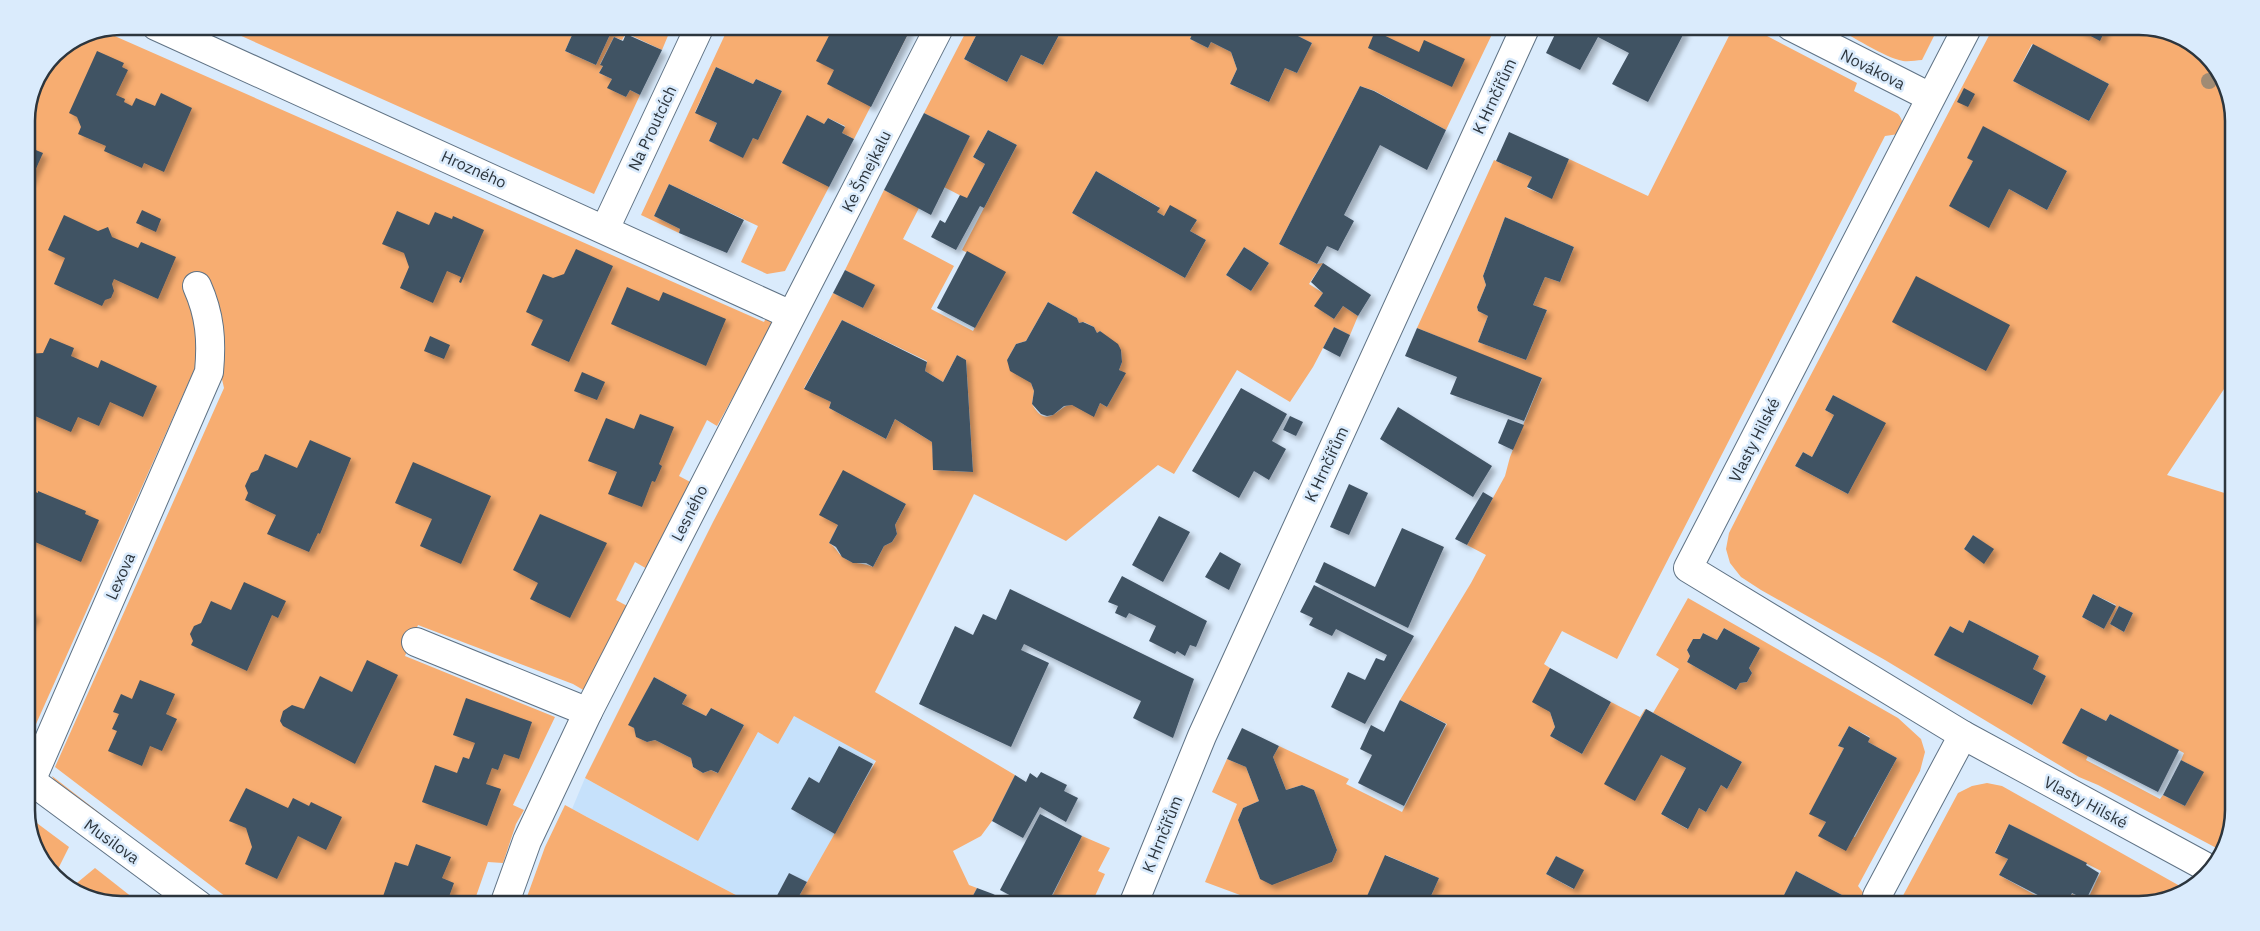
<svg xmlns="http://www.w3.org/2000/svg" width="2260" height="931" font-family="'IBM Plex Sans',sans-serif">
  <defs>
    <filter id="shadow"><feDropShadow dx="4.5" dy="4.5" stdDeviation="2.5" flood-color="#0004"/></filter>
  </defs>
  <rect width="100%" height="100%" fill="#daebfc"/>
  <polygon fill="#c6e1fb" points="794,715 876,760 873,764 839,746 819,783 809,777 791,809 835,834 807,882 789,873 772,905 755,905 572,809 585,778 698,841 758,732"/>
  <g fill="#f7ad71" fill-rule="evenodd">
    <polygon points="230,26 576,26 565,51 596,65 613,28 609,26 672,26 662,50 626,33 622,40 614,37 600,64 603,66 599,73 612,79 608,88 626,97 630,90 640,95 594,194 228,30"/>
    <path d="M729 26H912L854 139 842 133 845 126 828 118 824 124 829 187 785 271 767 274 741 262 758 226 669 184 654 216 680 229 679 233 641 215ZM716 67 753 84 756 79 782 91 771 114 753 138 743 157 709 141 717 123 695 112Z"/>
    <path d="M969 26H981L964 59 1007 82 1021 55 1043 65 1059 35 1042 26H1196L1190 39 1208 48 1211 42 1231 52 1237 69 1230 84 1269 102 1285 68 1297 73 1312 43 1278 26H1496L1446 130 1375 91 1360 86 1279 244 1317 264 1323 263 1309 284 1323 293 1315 306 1334 319 1343 306 1358 316 1350 335 1334 327 1313 367 1290 402 1237 370 1174 474 1158 465 1066 541 974 494 875 692 1015 775 992 821 981 836 953 851 969 885 977 888 968 905H794L876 761 794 716 778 744 758 732 698 841 585 778 713 522 833 293 863 308 874 285 845 270 884 190 919 208 903 239 954 266 931 309 973 331 1005 273 962 250 1017 145 988 130 973 157 985 164 967 199 944 187 970 136 924 113ZM1096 171 1159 207 1157 212 1164 216 1197 220 1190 231 1206 240 1185 278 1072 213ZM1244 247 1269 263 1251 291 1226 275ZM1048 302 1077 318 1079 323 1084 322 1094 327 1097 333 1100 331 1121 350 1122 362 1119 370 1125 374 1107 407 1100 403 1094 416C1088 413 1079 406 1072 405 1059 403 1048 433 1032 404L1034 391 1031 383 1007 360 1016 344 1026 341ZM842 320 927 361 925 371 943 382 957 355 966 360 973 472 934 470 932 442 895 419 886 439 829 408 831 402 804 388ZM843 471 906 504 895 525 897 534 892 542 884 546 873 567C863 562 852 565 843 557 837 553 836 547 829 543L838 525ZM654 677 687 695 682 704 706 716 711 708 744 725 717 773 711 770 703 773 693 767 691 758 655 740 647 742 637 737 634 728 629 725Z"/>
    <path d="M1734 26H1748L1857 83 1854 91 1898 114C1904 121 1903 126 1899 134L1885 136 1617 659 1562 631 1544 664 1550 668V712L1555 727 1550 736 1582 754 1611 702 1640 717 1645 709 1653 713 1679 669 1656 655 1688 598 1898 718 1921 739 1925 752 1920 771 1858 886 1873 905H1837L1842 895 1796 871 1779 905H1427L1439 878 1386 855 1364 903 1368 905H1267L1205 882 1237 804 1212 792 1227 759 1246 767 1259 801 1243 808 1238 820 1260 879 1332 862 1337 850 1314 790 1302 785 1286 790 1273 757 1279 746 1349 779 1346 784 1402 812 1447 724 1400 700 1471 583 1486 555 1467 545 1505 476 1510 457 1542 379 1417 328 1494 160 1532 177 1527 188 1551 198 1569 159 1648 196ZM1505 217 1574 247 1560 282 1545 277 1533 305 1547 310 1526 360 1478 342 1488 316 1478 311 1477 307 1486 285 1483 276ZM1724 628 1760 648 1749 668 1752 673 1747 682 1740 683 1736 690 1687 662 1690 656 1687 650 1693 639H1700L1703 633 1717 640ZM1646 709 1742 762 1727 789 1721 785 1706 812 1699 808 1687 829 1661 814 1686 768 1661 755 1605 784ZM1849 726 1870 737 1868 742 1897 758 1855 837 1819 836 1826 822 1810 813 1844 748 1838 746ZM1556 856 1583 870 1573 889 1546 874Z"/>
    <path d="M1833 26H1888L1893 29 1894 26H1939L1922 60C1916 60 1910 62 1903 61 1883 57 1852 36 1833 26Z"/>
    <path d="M1994 26H2058L2065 30 2067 26H2072L2099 40 2107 26H2139L2175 33 2214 64 2234 115V374L2167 475 2234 496V810L2227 846 2222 851 2098 785 2079 777 1885 660 1761 590 1741 577 1730 563 1726 549 1729 533 1763 466ZM2032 44 2109 84 2089 121 2013 81ZM1984 127 2067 171 2047 210 2009 189 1988 227 1950 206 1973 161ZM1833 395 1885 423 1848 494 1795 466 1803 452 1812 457 1834 415 1825 410ZM1973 535 1993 549 1984 563 1964 549ZM2093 594 2116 605 2104 629 2082 617ZM2119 606 2133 613 2124 632 2110 624ZM1969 620 2039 656 2033 669 2046 676 2032 705 1935 655 1950 626 1963 633ZM2081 708 2106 721 2110 714 2184 753 2181 760 2203 772 2185 806 2163 795 2160 799 2086 760 2088 756 2063 743Z"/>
    <polygon points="101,30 764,322 766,318 765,308 776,327 749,368 717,426 707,420 679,476 694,484 649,570 635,562 616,600 631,608 585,691 573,684 418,625 405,656 555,717 513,805 524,810 516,824 503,863 488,862 473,905 240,905 226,897 55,767 224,388 219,366 199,359 28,742 26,741 26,115 54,54 85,33"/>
    <polygon points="52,776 208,897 220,905 210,902 56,784"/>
    <polygon points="1987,783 2002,786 2187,890 2139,905 2068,905 2072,894 2087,901 2101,871 2009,824 1995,852 2008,859 1999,875 2053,905 1898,905 1958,793 1972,786"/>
    <polygon points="565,805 587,817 755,905 524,905 545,847"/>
    <polygon points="26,815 69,847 55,875 46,867"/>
    <polygon points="1082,836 1110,848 1098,871 1105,874 1091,905 1048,905"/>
    <polygon points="95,868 142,905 121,905 85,898 72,887"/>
  </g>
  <g fill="#405263" filter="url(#shadow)">
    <polygon points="576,26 609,26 613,28 596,65 565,51"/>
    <polygon points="834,26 907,26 911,28 871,107 827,84 834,70 816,61"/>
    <polygon points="981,26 1042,26 1059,35 1043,65 1021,55 1007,82 964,59"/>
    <polygon points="1196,26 1278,26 1312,43 1297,73 1285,68 1269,102 1230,84 1237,69 1231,52 1211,42 1208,48 1190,39"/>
    <polygon points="1559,26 1676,26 1685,31 1648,102 1612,84 1629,53 1598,37 1580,70 1546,53"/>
    <polygon points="2072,26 2107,26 2100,41"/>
    <polygon points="1375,31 1419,52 1424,40 1465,59 1452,87 1368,48"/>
    <polygon points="626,34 662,50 640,95 630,90 626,97 607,88 612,79 599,73 603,66 600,65 614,37 623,41"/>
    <polygon points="2033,44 2109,84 2089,121 2013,81"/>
    <polygon points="97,51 124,63 122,67 128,70 116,95 125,99 124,102 132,106 136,98 155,106 161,93 192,108 164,172 144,163 142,168 104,151 106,146 78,134 81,127 77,117 69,113"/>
    <polygon points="716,67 753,84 756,79 782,91 758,140 753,138 743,158 709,141 717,123 695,113"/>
    <polygon points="1360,86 1374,91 1446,130 1427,170 1380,145 1344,215 1354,221 1338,251 1327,246 1317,264 1279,244"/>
    <polygon points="1964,88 1975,94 1968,107 1957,102"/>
    <polygon points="924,113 970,136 931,215 884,190"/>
    <polygon points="807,115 824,124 828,118 845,127 842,133 854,139 829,187 782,163"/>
    <polygon points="1983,126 2067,171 2047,210 2009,189 1989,228 1949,206 1973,161 1967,158"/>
    <polygon points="988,130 1017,145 984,208 980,206 956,250 931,237 940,220 945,223 960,195 967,198 985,164 973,157"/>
    <polygon points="1509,132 1569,159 1552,199 1527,187 1532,177 1496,161"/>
    <polygon points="26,146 43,153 30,182 26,180"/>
    <polygon points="1096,171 1160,208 1157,212 1164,216 1170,205 1197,220 1190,231 1206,240 1185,278 1072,213"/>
    <polygon points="669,184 744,220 727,253 679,233 680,229 654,216"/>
    <polygon points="142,210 161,219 156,232 136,223"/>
    <polygon points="397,211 429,225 435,212 452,219 453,216 484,230 461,283 459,282 461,277 447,271 433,303 400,288 409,267 404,253 382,244"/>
    <polygon points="64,215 98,231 108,227 112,237 138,248 141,242 176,257 158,299 114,279 112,284 114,291 111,298 105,300 102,306 54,284 65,258 48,250"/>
    <polygon points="1505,217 1574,247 1560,282 1545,277 1533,305 1547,310 1526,360 1478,342 1488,316 1478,311 1477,307 1486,285 1483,276"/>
    <polygon points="1244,247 1269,263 1251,291 1226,275"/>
    <polygon points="576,249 613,266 569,362 531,345 543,320 526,312 543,274 553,278 564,274"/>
    <polygon points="967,251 1006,272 975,328 937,308"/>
    <polygon points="1323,263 1371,295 1358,316 1343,306 1334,319 1314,306 1323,293 1311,282"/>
    <polygon points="845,270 875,285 863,308 833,293"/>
    <polygon points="1916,276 2010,325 1986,371 1892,322"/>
    <polygon points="627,287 659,301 663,292 726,319 706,366 611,324"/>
    <polygon points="1048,302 1077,318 1079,323 1083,322 1094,327 1097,333 1100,331 1118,344 1121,350 1122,362 1119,370 1126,373 1107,407 1100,403 1094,417 1072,405 1064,406 1053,415 1047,416 1041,414 1032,404 1034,391 1031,383 1010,371 1007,360 1016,344 1026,341"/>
    <polygon points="842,320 927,362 925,371 943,382 957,355 966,360 973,472 933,470 932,442 895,419 886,439 829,408 831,402 804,389"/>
    <polygon points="1334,327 1350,335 1340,357 1323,348"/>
    <polygon points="1417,328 1542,378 1524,421 1450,394 1457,377 1405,356"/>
    <polygon points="430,336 450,345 444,359 424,351"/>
    <polygon points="50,338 74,348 71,356 98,368 101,360 157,386 143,417 110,402 99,426 78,417 71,432 26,412 26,354 43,353"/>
    <polygon points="582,372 605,382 597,400 574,391"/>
    <polygon points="1241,388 1287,414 1272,441 1286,449 1269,480 1254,471 1239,498 1192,471"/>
    <polygon points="1833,395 1886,423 1848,494 1795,466 1803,452 1812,457 1834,415 1825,410"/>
    <polygon points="1398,407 1492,466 1473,497 1380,439"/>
    <polygon points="640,414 674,427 659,464 662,466 655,482 652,481 642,507 608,494 617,472 588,461 606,418 634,429"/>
    <polygon points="1290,416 1303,422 1296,436 1283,430"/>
    <polygon points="1508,419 1524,425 1513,450 1498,443"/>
    <polygon points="310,440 351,458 320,534 318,533 309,552 267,534 276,515 245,500 248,493 245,486 251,473 258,470 265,454 297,468"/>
    <polygon points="413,462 491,496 461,564 420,546 432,519 395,503"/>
    <polygon points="843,470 906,504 895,525 897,534 892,542 884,546 873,567 866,563 853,563 842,557 836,547 829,543 838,525 819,515"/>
    <polygon points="1349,484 1368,493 1349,535 1330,527"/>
    <polygon points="26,488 38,493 38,491 86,511 85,514 99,520 81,562 26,538"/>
    <polygon points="1483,492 1493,498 1467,545 1455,539"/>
    <polygon points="540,514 607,543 570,618 530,599 538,583 513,570"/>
    <polygon points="1159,516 1190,532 1163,582 1132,565"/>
    <polygon points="1402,528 1444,547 1408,628 1315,582 1324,562 1375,587"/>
    <polygon points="1973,535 1994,549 1984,564 1964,549"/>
    <polygon points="1220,552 1241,564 1229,590 1205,577"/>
    <polygon points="1122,576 1207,621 1196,647 1190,645 1185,656 1177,651 1175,654 1149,641 1156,626 1129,613 1126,618 1115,613 1118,606 1108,602"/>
    <polygon points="244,582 286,601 278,618 272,615 247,671 191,645 193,641 190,634 194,626 201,623 211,601 231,610"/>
    <polygon points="1314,585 1414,636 1365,724 1331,707 1348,672 1365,680 1376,658 1384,661 1387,655 1336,629 1332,636 1309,625 1313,618 1300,612"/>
    <polygon points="1010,589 1194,679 1173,738 1133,718 1141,701 1024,644 1021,650 1049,663 1011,747 919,704 955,626 973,635 983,614 996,620"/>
    <polygon points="2093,594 2116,606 2104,629 2082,617"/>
    <polygon points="2119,606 2133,613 2124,632 2110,624"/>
    <polygon points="26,609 36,615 26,629"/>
    <polygon points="1969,620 2039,656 2033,669 2046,676 2032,705 1934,655 1950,626 1963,633"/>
    <polygon points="1724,628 1760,648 1749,668 1752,673 1747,682 1740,683 1736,690 1687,662 1690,656 1687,650 1693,639 1700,639 1703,633 1717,640"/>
    <polygon points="367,660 398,675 355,764 283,726 280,721 283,711 292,705 304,709 320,676 352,692"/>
    <polygon points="1550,668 1611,702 1582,754 1550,736 1555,727 1550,712 1532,702"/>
    <polygon points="654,677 687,695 682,704 706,716 711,708 744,725 718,773 711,770 703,773 693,767 691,758 655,740 647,742 636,737 634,728 628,725"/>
    <polygon points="140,680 175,694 166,714 177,719 162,751 150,746 142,766 108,751 117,731 112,729 119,714 113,712 121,694 132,699"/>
    <polygon points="466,698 532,722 519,759 504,754 498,770 492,768 486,784 501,789 487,826 422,802 435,765 457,773 463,757 469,759 475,743 453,735"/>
    <polygon points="1400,700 1446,724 1404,806 1358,783 1372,755 1360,749 1371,725 1384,732"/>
    <polygon points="2081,708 2106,721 2110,714 2179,750 2158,792 2062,743"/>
    <polygon points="1646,709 1742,762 1727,789 1721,785 1706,812 1699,808 1688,829 1661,814 1686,768 1661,755 1635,801 1604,784"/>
    <polygon points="1849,726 1870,738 1868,742 1897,758 1846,851 1818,836 1826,822 1809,814 1844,748 1838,746"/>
    <polygon points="1242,728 1279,746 1273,757 1286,790 1302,785 1314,790 1337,850 1332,862 1272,885 1260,879 1238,820 1243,808 1259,801 1246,767 1227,759"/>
    <polygon points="839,746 873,764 835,834 791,809 809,777 819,783"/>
    <polygon points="2181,760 2204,772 2185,806 2163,795"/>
    <polygon points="1041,772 1067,785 1064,791 1078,798 1066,822 1040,807 1023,838 992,821 1015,775 1026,782 1030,773 1037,778"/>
    <polygon points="246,788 288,808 293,798 309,806 311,802 342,817 326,850 298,836 277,879 245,864 252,847 246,828 229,821"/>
    <polygon points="1040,814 1082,836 1047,905 1028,905 1000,890"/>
    <polygon points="2009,824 2087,863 2086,865 2099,873 2086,900 2072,893 2066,905 2057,905 1999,875 2008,859 1995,853"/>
    <polygon points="416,844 451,857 442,878 454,883 446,905 380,905 395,862 408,866"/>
    <polygon points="1385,855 1439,878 1427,905 1368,905 1364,903"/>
    <polygon points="1556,856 1584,870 1574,889 1546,874"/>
    <polygon points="1796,871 1842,895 1837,905 1779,905"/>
    <polygon points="789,873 807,882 794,905 772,905"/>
    <polygon points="977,888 993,894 1014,905 968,905"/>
  </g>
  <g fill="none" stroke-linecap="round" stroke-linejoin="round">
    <defs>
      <g id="minor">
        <polyline points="156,26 791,315"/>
        <polyline points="1790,26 1930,97"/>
        <polyline points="1968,26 1688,568 1963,735 2208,868"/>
        <polyline points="605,229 700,26"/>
        <polyline points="416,642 588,712"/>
        <polyline points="26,777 199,905"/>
        <path d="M31 781 209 372C212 340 210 315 197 286"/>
        <polyline points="1877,896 1963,735"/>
        <polyline points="504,905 527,841 588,712 940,26"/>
        <polyline points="1133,905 1202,736 1526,26"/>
      </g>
    </defs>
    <use href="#minor" stroke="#5f7284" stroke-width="30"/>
    <use href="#minor" stroke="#fff" stroke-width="28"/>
  </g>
  <circle fill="#a08b74" cx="2209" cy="81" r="8"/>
  <g text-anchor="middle" stroke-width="5" stroke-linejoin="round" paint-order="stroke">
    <g font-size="16" fill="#2c353d" stroke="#daebfc">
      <text transform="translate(1873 69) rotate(27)" y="6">Novákova</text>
      <text transform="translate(1494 96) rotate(-65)" y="6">K Hrnčířům</text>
      <text transform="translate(652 128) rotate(-65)" y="6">Na Proutcích</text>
      <text transform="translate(474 169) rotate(24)" y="6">Hrozného</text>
      <text transform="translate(866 171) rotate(-63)" y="6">Ke Šmejkalu</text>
      <text transform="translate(1754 440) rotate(-63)" y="6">Vlasty Hilské</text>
      <text transform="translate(1326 464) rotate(-65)" y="6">K Hrnčířům</text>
      <text transform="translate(689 513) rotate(-63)" y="6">Lesného</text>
      <text transform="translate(120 576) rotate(-66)" y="6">Lexova</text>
      <text transform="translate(2086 802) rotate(28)" y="6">Vlasty Hilské</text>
      <text transform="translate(1162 834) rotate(-68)" y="6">K Hrnčířům</text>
      <text transform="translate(112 841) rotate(36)" y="6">Musilova</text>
    </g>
  </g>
  <path d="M0 0H2260V931H0ZM121 35H2139A86 86 0 0 1 2225 121V810A86 86 0 0 1 2139 896H121A86 86 0 0 1 35 810V121A86 86 0 0 1 121 35Z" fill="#daebfc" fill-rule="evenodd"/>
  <path fill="none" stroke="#2c353d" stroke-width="2.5" d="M121 35H2139A86 86 0 0 1 2225 121V810A86 86 0 0 1 2139 896H121A86 86 0 0 1 35 810V121A86 86 0 0 1 121 35Z"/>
</svg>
